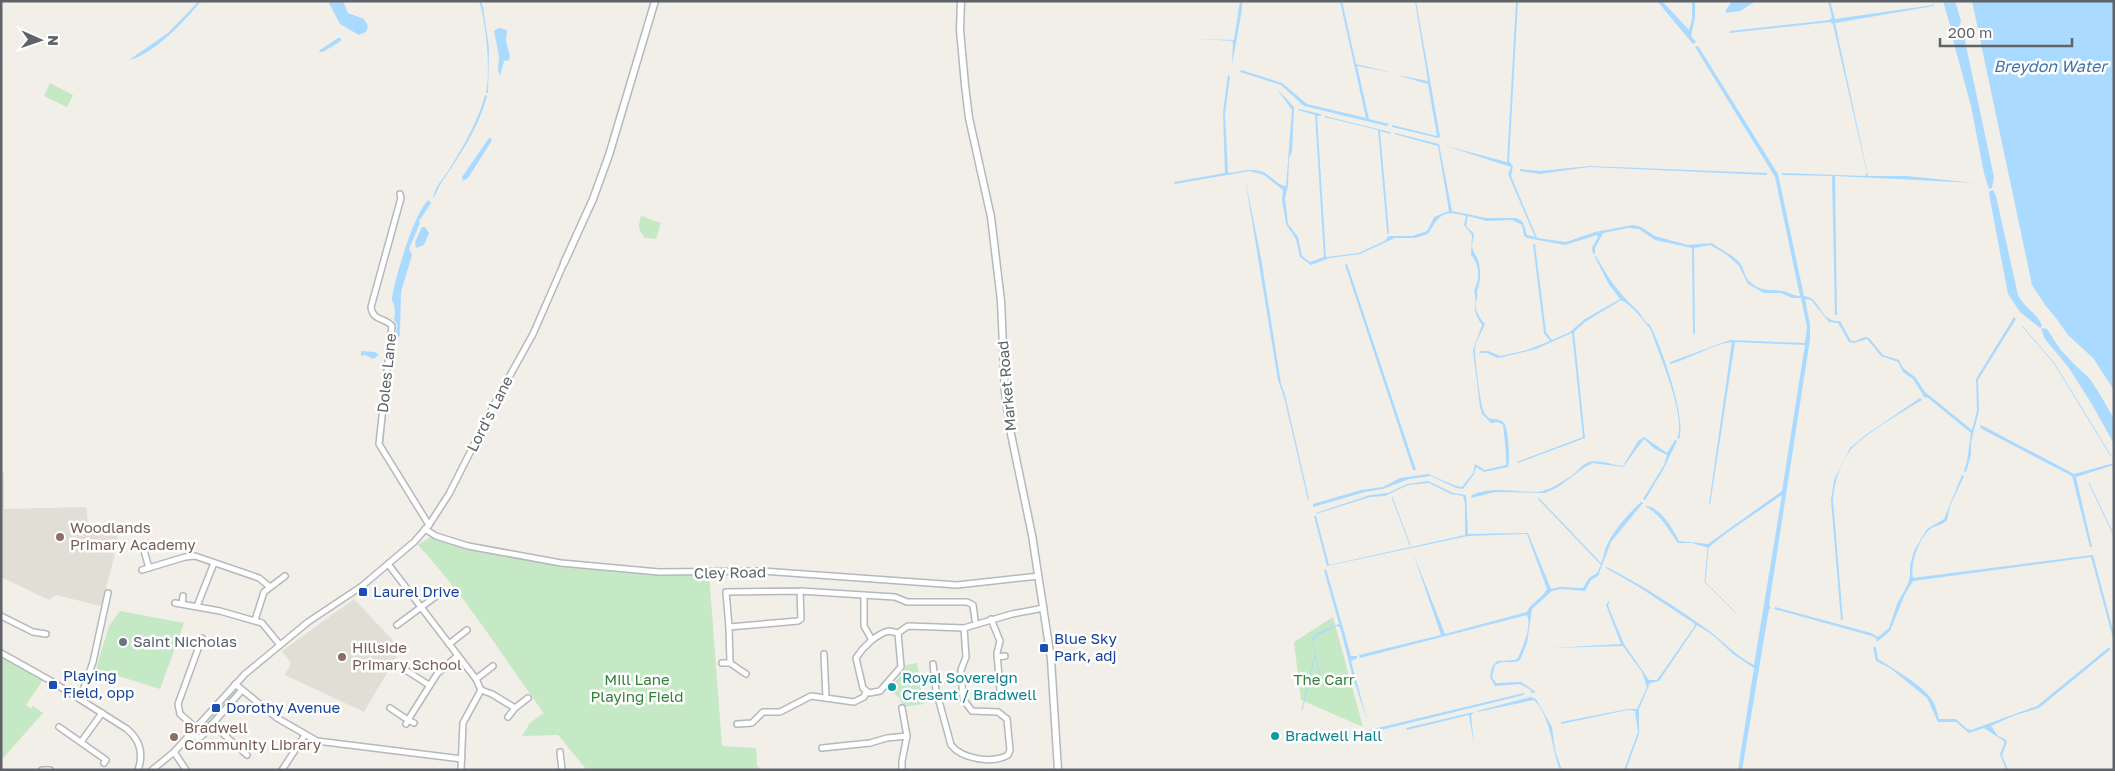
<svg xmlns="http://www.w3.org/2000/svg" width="2115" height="771" font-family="'Golos Text',sans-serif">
  <rect width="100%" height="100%" fill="#f1efe8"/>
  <g fill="#e1ded6">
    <polygon points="1,472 4,473 4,509 86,507 89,532 118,533 114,558 101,606 56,595 49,600 1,577"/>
    <polygon points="354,599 401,649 364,712 285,675 291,663 282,651"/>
  </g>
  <g fill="#c5e8c5">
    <polygon points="50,83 73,95 67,107 44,96"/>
    <path d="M641 216 661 223 656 239 645 238C638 230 638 226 641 216Z"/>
    <path d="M432 536 443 540 576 568 669 575 709 574 722 746 756 748 757 765 761 770H587L558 735 522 736 530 723 542 714 545 715C504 658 466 597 418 545Z"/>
    <polygon points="120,611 184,623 160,689 96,669 109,626"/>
    <polygon points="1333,617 1363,727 1301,700 1294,642"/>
    <polygon points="1,655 43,680 26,705 31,709 33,706 43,713 3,758 1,756"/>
    <polygon points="917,663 924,704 903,707 900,699 889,688 904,672 906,665"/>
    <polygon points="238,690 200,733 196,734 231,693"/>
  </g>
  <g fill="#aadaff" fill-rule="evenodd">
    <path d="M199 1H201C186 20 153 55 129 60L168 33Z"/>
    <polygon points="328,1 343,1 348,13 364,19 368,26 366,32 359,35 340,24"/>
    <path d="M479 1H481L483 7 489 48 488 93H486C491 74 486 20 479 1Z"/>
    <polygon points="1240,1 1242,1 1242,9 1232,65 1233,41 1199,39 1234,40"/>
    <polygon points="1340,1 1342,1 1356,64 1394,73 1357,66 1369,119 1389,124 1387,126 1304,106 1281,85 1240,72 1241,70 1282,83 1307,104 1366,118"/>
    <polygon points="1415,1 1416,1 1440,137 1438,138 1392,127 1392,125 1437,136 1428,84 1396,75 1428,81"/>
    <path d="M1516 1H1518L1509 161 1513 166 1511 176 1537 238 1566 242 1595 232 1633 225 1641 227 1655 236 1688 245 1712 243C1721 250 1732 254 1740 263 1744 268 1744 276 1749 281 1760 292 1768 289 1782 291 1789 292 1793 296 1800 296L1775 177 1695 47 1698 46 1778 174 1804 296C1819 297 1819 316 1832 320 1834 321 1837 321 1840 321L1851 341H1855L1865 337 1869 338 1883 355 1899 360 1903 368 1915 377 1925 392 1972 430 1977 411 1976 379 2014 317 2016 319 1978 380 1979 411 1971 442V455L1966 472 1964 471 1967 461 1971 433 1927 397 1925 398 1913 379 1903 372 1898 362 1881 356 1867 339 1854 343 1849 342 1838 323 1829 322 1811 300 1805 299 1810 325V339L1769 605 1771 608 1769 609 1742 770H1738L1754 668 1733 654 1714 636 1697 625 1659 681 1650 683 1639 709V734L1626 770H1624L1638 732 1635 711 1628 710 1561 724V722L1628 709H1637L1647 687 1642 672 1623 646 1552 648 1621 644 1606 605 1610 600 1608 606 1624 644 1649 680H1657L1694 627 1695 624 1639 587 1606 568 1607 567C1642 585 1676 607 1708 630 1724 642 1737 657 1754 665L1782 495 1725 534 1708 548 1692 543H1678C1667 528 1662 516 1645 506 1660 506 1673 529 1679 541L1708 544 1782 491 1805 345 1735 342 1710 505 1709 504 1732 342C1713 344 1690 359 1670 364V362L1730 340 1805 343 1807 327 1801 298H1792L1781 293H1764L1748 284 1739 266 1726 254 1710 245 1694 248 1695 334 1693 333 1692 248 1655 240 1639 229 1628 228 1603 233 1595 248V253L1593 254 1592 248 1598 237 1597 235 1565 245 1527 238 1524 236 1522 225 1512 220 1487 221 1468 216 1466 226 1474 234C1474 238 1472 242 1472 246 1473 252 1476 255 1478 260 1481 269 1481 282 1477 291 1478 296 1477 297 1476 302 1474 310 1480 319 1485 324 1482 332 1475 342 1475 350 1475 359 1480 404 1484 412 1488 422 1496 417 1503 422 1509 426 1510 460 1508 467L1484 472 1476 467 1474 474 1463 489 1456 488 1431 476 1409 479 1383 489 1365 492 1313 507V504L1361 490 1383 487 1400 478 1428 474 1456 486 1462 487 1473 473 1475 464 1485 470 1506 465C1507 459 1504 432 1503 425L1498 422 1491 423 1482 414 1480 407 1473 350 1482 325C1470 308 1478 305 1474 290 1480 280 1480 264 1471 255L1472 235 1464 225 1466 216C1442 209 1439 216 1428 234L1415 238H1395L1360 254 1330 258 1311 265 1300 257 1296 239 1286 224 1282 199 1283 190 1264 175 1250 171 1175 184 1174 182 1225 173 1223 112 1228 75 1230 76 1225 113 1228 173C1240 172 1254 167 1265 173 1272 177 1277 185 1286 186L1292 110 1277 89 1294 107 1292 152 1289 158 1288 186 1285 198 1288 224 1298 237 1302 256 1310 262 1324 257 1315 115 1298 110 1299 109 1321 114V116H1317L1326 257 1359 253 1386 240 1388 236H1412L1427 231 1434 217 1449 211 1438 146 1394 134 1395 133 1439 144 1452 211 1486 218H1517L1523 222 1527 235 1535 237 1508 174 1511 167 1446 146 1507 162Z"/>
    <polygon points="1657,1 1662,1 1689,30 1692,19 1692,1 1695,1 1695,17 1691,36 1696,42 1693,44"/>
    <polygon points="1732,1 1756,1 1740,11 1726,13 1726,10"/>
    <polygon points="1828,1 1830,1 1835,19 1933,5 1932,1 1934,6 1835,23 1868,176 1907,176 1976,183 1835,176 1837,315 1835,315 1832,176 1785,175 1782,175 1782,173 1865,176 1867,173 1833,24 1830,22 1729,33 1730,31 1830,20 1832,17"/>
    <polygon points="1943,1 1955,1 1961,21 1958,30 1964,36 1994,177 1992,188 1989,189 1984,173 1971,106 1953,40 1955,30 1950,25"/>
    <polygon points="1972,1 2114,1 2114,390 2093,358 2068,335 2056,318 2045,305 2032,285"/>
    <polygon points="499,28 507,30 506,41 510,56 509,60 504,61 500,76 498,71 499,56 494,31"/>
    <polygon points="338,38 341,38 341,41 323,52 319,52 320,50"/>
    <path d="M485 95 487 96C478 130 459 156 440 185 437 190 436 195 433 198 435 186 444 178 450 168 464 145 478 121 485 95Z"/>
    <polygon points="1325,116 1390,132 1391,134 1380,131 1389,233 1387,234 1387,231 1378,130 1324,117"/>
    <polygon points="489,138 492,139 491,142 468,178 463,181 462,177"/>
    <polygon points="1589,166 1767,173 1767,175 1589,167 1540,174 1520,171 1520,169 1540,171"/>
    <polygon points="1245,178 1261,258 1281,384 1285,395 1309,499 1308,500 1284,397 1278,380"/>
    <path d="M1993 190 1996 196 2018 295C2024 308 2038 313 2042 326L2040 328 2020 312 2008 294 1989 194 1990 191Z"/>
    <path d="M429 200 431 203 419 221 420 223 409 249 412 255 401 292 400 334 398 340 393 341 383 446 382 443 392 340 396 335 397 324 394 320C395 316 395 309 394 305 393 300 391 303 392 298 394 281 416 207 429 200Z"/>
    <polygon points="422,227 425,227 429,233 424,245 416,248 415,242"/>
    <path d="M1533 244H1535L1546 332 1552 340 1570 332 1585 319 1620 299 1608 283 1595 257 1596 256C1609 280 1618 292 1637 310 1642 315 1643 321 1650 325 1661 345 1687 419 1679 439L1677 438C1687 416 1658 353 1651 330 1643 320 1633 306 1621 300L1585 322 1574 332 1585 438 1518 463 1517 462 1583 437 1572 333 1536 349 1503 357 1497 358 1487 353H1479L1480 351H1488L1500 356 1527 350 1550 341 1544 333Z"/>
    <polygon points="1347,264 1416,470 1413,470 1345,265"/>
    <polygon points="2043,328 2047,329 2060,349 2073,363 2090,379 2101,396 2114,419 2114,444 2093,406 2069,368 2045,339 2041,329"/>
    <polygon points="361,351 375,352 379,355 373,359 365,355 361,356"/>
    <path d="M1920 398 1922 400C1905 410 1858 438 1849 452 1839 467 1834 484 1833 500L1843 620H1841L1831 500 1834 480 1850 448 1867 434Z"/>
    <polygon points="1981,425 2074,474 2114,463 2114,465 2076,477 2092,547 2090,547 2072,476 1980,428"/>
    <path d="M1644 437 1667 453 1675 440 1677 441 1663 470 1645 500 1643 499 1664 465 1667 455 1655 449 1644 439 1623 467 1593 463 1585 467 1558 487 1545 493 1495 492 1471 498 1472 495C1493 486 1514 492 1536 492 1548 492 1565 480 1574 474 1578 470 1583 464 1589 462 1598 459 1613 465 1623 466L1638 441Z"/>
    <path d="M1962 475 1964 476 1950 506 1947 520C1942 526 1934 525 1929 530 1918 541 1910 564 1913 578L2093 555 2114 634V642L2091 557 1913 581 1905 594 1890 631 1877 642 1876 638 1872 636 1774 609 1775 607 1871 633 1878 637 1889 628 1897 604 1908 584 1910 576V565L1914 551 1927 529 1944 519Z"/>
    <path d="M1428 481 1453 493 1466 495 1468 534 1528 533 1551 589 1560 587 1583 588 1589 578 1597 573 1601 565 1538 499 1539 498 1601 563C1604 558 1604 552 1606 547 1613 531 1628 514 1641 502L1643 503 1611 542 1598 576 1591 580 1585 591 1561 589 1552 591 1532 609 1527 643 1520 660C1513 665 1504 659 1495 665L1492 677 1496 683 1521 682 1536 692 1531 693V690L1520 684 1495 686 1490 677 1492 667 1497 661 1515 660 1518 658C1523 646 1532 627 1527 615L1360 658 1359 655 1441 635 1413 553 1445 634 1527 612C1530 603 1542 599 1547 589L1527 534 1468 536 1327 566 1314 516H1316L1329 565 1465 535V504L1463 496 1451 494 1429 483 1408 485 1385 496 1370 497 1316 514V513L1370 495 1388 493 1407 484Z"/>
    <path d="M1326 569 1351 656H1357V658L1351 661 1368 723 1355 683 1321 679 1320 677 1312 639 1319 632 1339 624 1324 570ZM1337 626 1340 627 1354 682 1321 677 1313 642 1318 635Z"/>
    <path d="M1873 647H1876L1878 659C1892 668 1924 686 1932 700 1936 706 1937 713 1939 719H1956L1967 729 1971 730 2037 706 2108 648 2111 649 2039 708 2013 716 1991 726 1998 736 2005 739 2007 742 2002 755 2008 770H2006L2000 754 2004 744V741L1984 728 1969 733 1956 722H1938L1927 698 1890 668 1876 661Z"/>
    <polygon points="1524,693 1524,695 1356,736 1331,743 1350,738 1369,730"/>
    <path d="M1531 697 1536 699 1552 727 1555 750 1562 770H1560C1551 747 1552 719 1534 700L1477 712V711Z"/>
    <polygon points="1474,712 1471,715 1474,745 1469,715 1407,730 1406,728"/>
  </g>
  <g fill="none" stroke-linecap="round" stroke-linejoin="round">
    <g stroke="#aadaff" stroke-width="1">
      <polyline points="2022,326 2054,363 2111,456"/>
      <polyline points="2089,483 2114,536"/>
      <polyline points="1392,497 1410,545"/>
      <polyline points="1708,548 1705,582 1736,613"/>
      <polyline points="1302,710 1315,656"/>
    </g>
    <defs>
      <g id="minor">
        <path d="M400 194 401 198 371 307C373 322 385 317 392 326L379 444 429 525"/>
        <polyline points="425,529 436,536 468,546 561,563 659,572 761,571 957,585 1039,576"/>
        <polyline points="143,547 149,568"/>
        <polyline points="388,564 476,679 481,690 492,694 515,708"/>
        <polyline points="142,570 185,557 195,556 259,578 270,587"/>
        <polyline points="800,591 801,619 798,621 729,627 726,592 800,591 895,597 907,602 967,602 973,605 975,620"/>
        <polyline points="864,596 864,626 872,640"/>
        <polyline points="175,603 220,611 262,623 280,645"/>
        <polyline points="182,604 183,596"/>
        <polyline points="197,606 214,563"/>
        <polyline points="1,616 33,632 46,634"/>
        <polyline points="991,619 1000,641 997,653 1000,690"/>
        <polyline points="255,620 264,592 285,576"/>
        <polyline points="397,625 439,594"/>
        <polyline points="729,627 730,663 746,674"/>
        <path d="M889 631 898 633 901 667 880 691 869 693 863 688 856 658C863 647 876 634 889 631Z"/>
        <polyline points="898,633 908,626 964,628 1012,614 1044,608"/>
        <polyline points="449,644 467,630"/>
        <path d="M1 653 51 681 127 729C140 740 144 753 138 770"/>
        <polyline points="824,654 826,698"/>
        <polyline points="997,657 1005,656"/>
        <polyline points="722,663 730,663"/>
        <path d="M933 664 936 690 951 745C962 759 992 764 1008 755L1010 750 1007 719 998 712 972 711 963 699 961 670 966 657 964 628"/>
        <polyline points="404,669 429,685"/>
        <polyline points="476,679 493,666"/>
        <polyline points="235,684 277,718 317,741 462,759"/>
        <polyline points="80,699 93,662 108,593"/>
        <polyline points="390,708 408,720 437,674 457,656"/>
        <polyline points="902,708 907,736 902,761 902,770"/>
        <polyline points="508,717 515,708 528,698"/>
        <polyline points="212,724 247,755"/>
        <polyline points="406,724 408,720 414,723"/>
        <polyline points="737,724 752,723 763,712 780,712 811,696 854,702 864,697 866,692"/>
        <polyline points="59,727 106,760 104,763"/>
        <polyline points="196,728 180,714 178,704 202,638"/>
        <polyline points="191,734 198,738 201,737 242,690"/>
        <polyline points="81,742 102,713"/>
        <polyline points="822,748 870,743 887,738 907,736"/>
        <polyline points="174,752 186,770"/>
        <polyline points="560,752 562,770"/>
        <polyline points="42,770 50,770"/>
        <polyline points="152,770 174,752 245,674 308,622 362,586 414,542 429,525 449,494 498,397 533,334 564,263"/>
        <polyline points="282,770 305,735"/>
        <polyline points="461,770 463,723 481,690"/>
      </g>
      <g id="tertiary">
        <polyline points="961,1 960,30 965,85 969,118 991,217 1001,301 1005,392 1011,434 1032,535 1051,659 1058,770"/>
        <polyline points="564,263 593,199 609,155 655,1"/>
      </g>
    </defs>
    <use href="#minor" stroke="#b5b8bc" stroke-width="8"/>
    <use href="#tertiary" stroke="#b5b8bc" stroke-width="9"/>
    <use href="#minor" stroke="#fff" stroke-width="5"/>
    <use href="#tertiary" stroke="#fff" stroke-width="6"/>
  </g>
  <g fill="#8d6e63" stroke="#fff" stroke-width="2">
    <circle cx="60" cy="537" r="5"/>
    <circle cx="342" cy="657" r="5"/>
    <circle cx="174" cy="737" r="5"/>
  </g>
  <g fill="#1a4fb4" stroke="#fff" stroke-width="2">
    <rect x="358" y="587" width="10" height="10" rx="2.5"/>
    <rect x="1039" y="643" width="10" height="10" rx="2.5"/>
    <rect x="48" y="680" width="10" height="10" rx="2.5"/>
    <rect x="211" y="703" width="10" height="10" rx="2.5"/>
  </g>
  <circle fill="#6b7280" stroke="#fff" stroke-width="2" cx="123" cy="642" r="5"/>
  <g fill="#0f9aa8" stroke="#fff" stroke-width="2">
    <circle cx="892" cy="687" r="5"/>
    <circle cx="1275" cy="736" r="5"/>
  </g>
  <g text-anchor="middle" stroke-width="5" stroke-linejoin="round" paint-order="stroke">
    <g font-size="15" fill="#5f6368" stroke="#fff">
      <text transform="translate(387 373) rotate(-84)" y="5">Doles Lane</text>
      <text transform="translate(1007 386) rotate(-95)" y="5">Market Road</text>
      <text transform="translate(490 414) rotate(-63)" y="5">Lord's Lane</text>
      <text transform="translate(730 573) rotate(-1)" y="5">Cley Road</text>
    </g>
    <g font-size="15" fill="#785e54" stroke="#fff" text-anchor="start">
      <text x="70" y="533">Woodlands<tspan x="70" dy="17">Primary Academy</tspan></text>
      <text x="352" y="653">Hillside<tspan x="352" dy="17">Primary School</tspan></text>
      <text x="184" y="733">Bradwell<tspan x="184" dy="17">Community Library</tspan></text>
    </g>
    <g font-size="15" fill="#164399" stroke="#fff" text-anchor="start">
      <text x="373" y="597">Laurel Drive</text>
      <text x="1054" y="644">Blue Sky<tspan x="1054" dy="17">Park, adj</tspan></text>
      <text x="63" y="681">Playing<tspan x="63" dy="17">Field, opp</tspan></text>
      <text x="226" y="713">Dorothy Avenue</text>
    </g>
    <g font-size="15" fill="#5b616d" stroke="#fff" text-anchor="start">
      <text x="133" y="647">Saint Nicholas</text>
    </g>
    <g font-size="15" fill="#0d838f" stroke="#fff" text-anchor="start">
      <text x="902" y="683">Royal Sovereign<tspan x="902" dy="17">Cresent / Bradwell</tspan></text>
      <text x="1285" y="741">Bradwell Hall</text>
    </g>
    <g font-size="15" fill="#348238" stroke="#fff">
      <text x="637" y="685">Mill Lane<tspan x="637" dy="17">Playing Field</tspan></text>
      <text x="1324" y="685">The Carr</text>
    </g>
    <g font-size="16" font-style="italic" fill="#4174aa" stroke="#fff">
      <text x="2050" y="72">Breydon Water</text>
    </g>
  </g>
  <rect width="2115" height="771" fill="none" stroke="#5f6368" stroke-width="5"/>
  <g transform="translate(40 40) rotate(92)" stroke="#ffffff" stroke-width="4" paint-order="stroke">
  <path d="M0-4L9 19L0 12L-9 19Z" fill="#5f6368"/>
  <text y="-8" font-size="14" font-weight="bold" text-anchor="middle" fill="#5f6368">N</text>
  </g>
  <path d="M1940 38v8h132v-8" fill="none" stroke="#5f6368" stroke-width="2.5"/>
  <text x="1948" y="38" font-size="15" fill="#5f6368" stroke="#ffffff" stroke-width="4" paint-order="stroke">200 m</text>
</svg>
